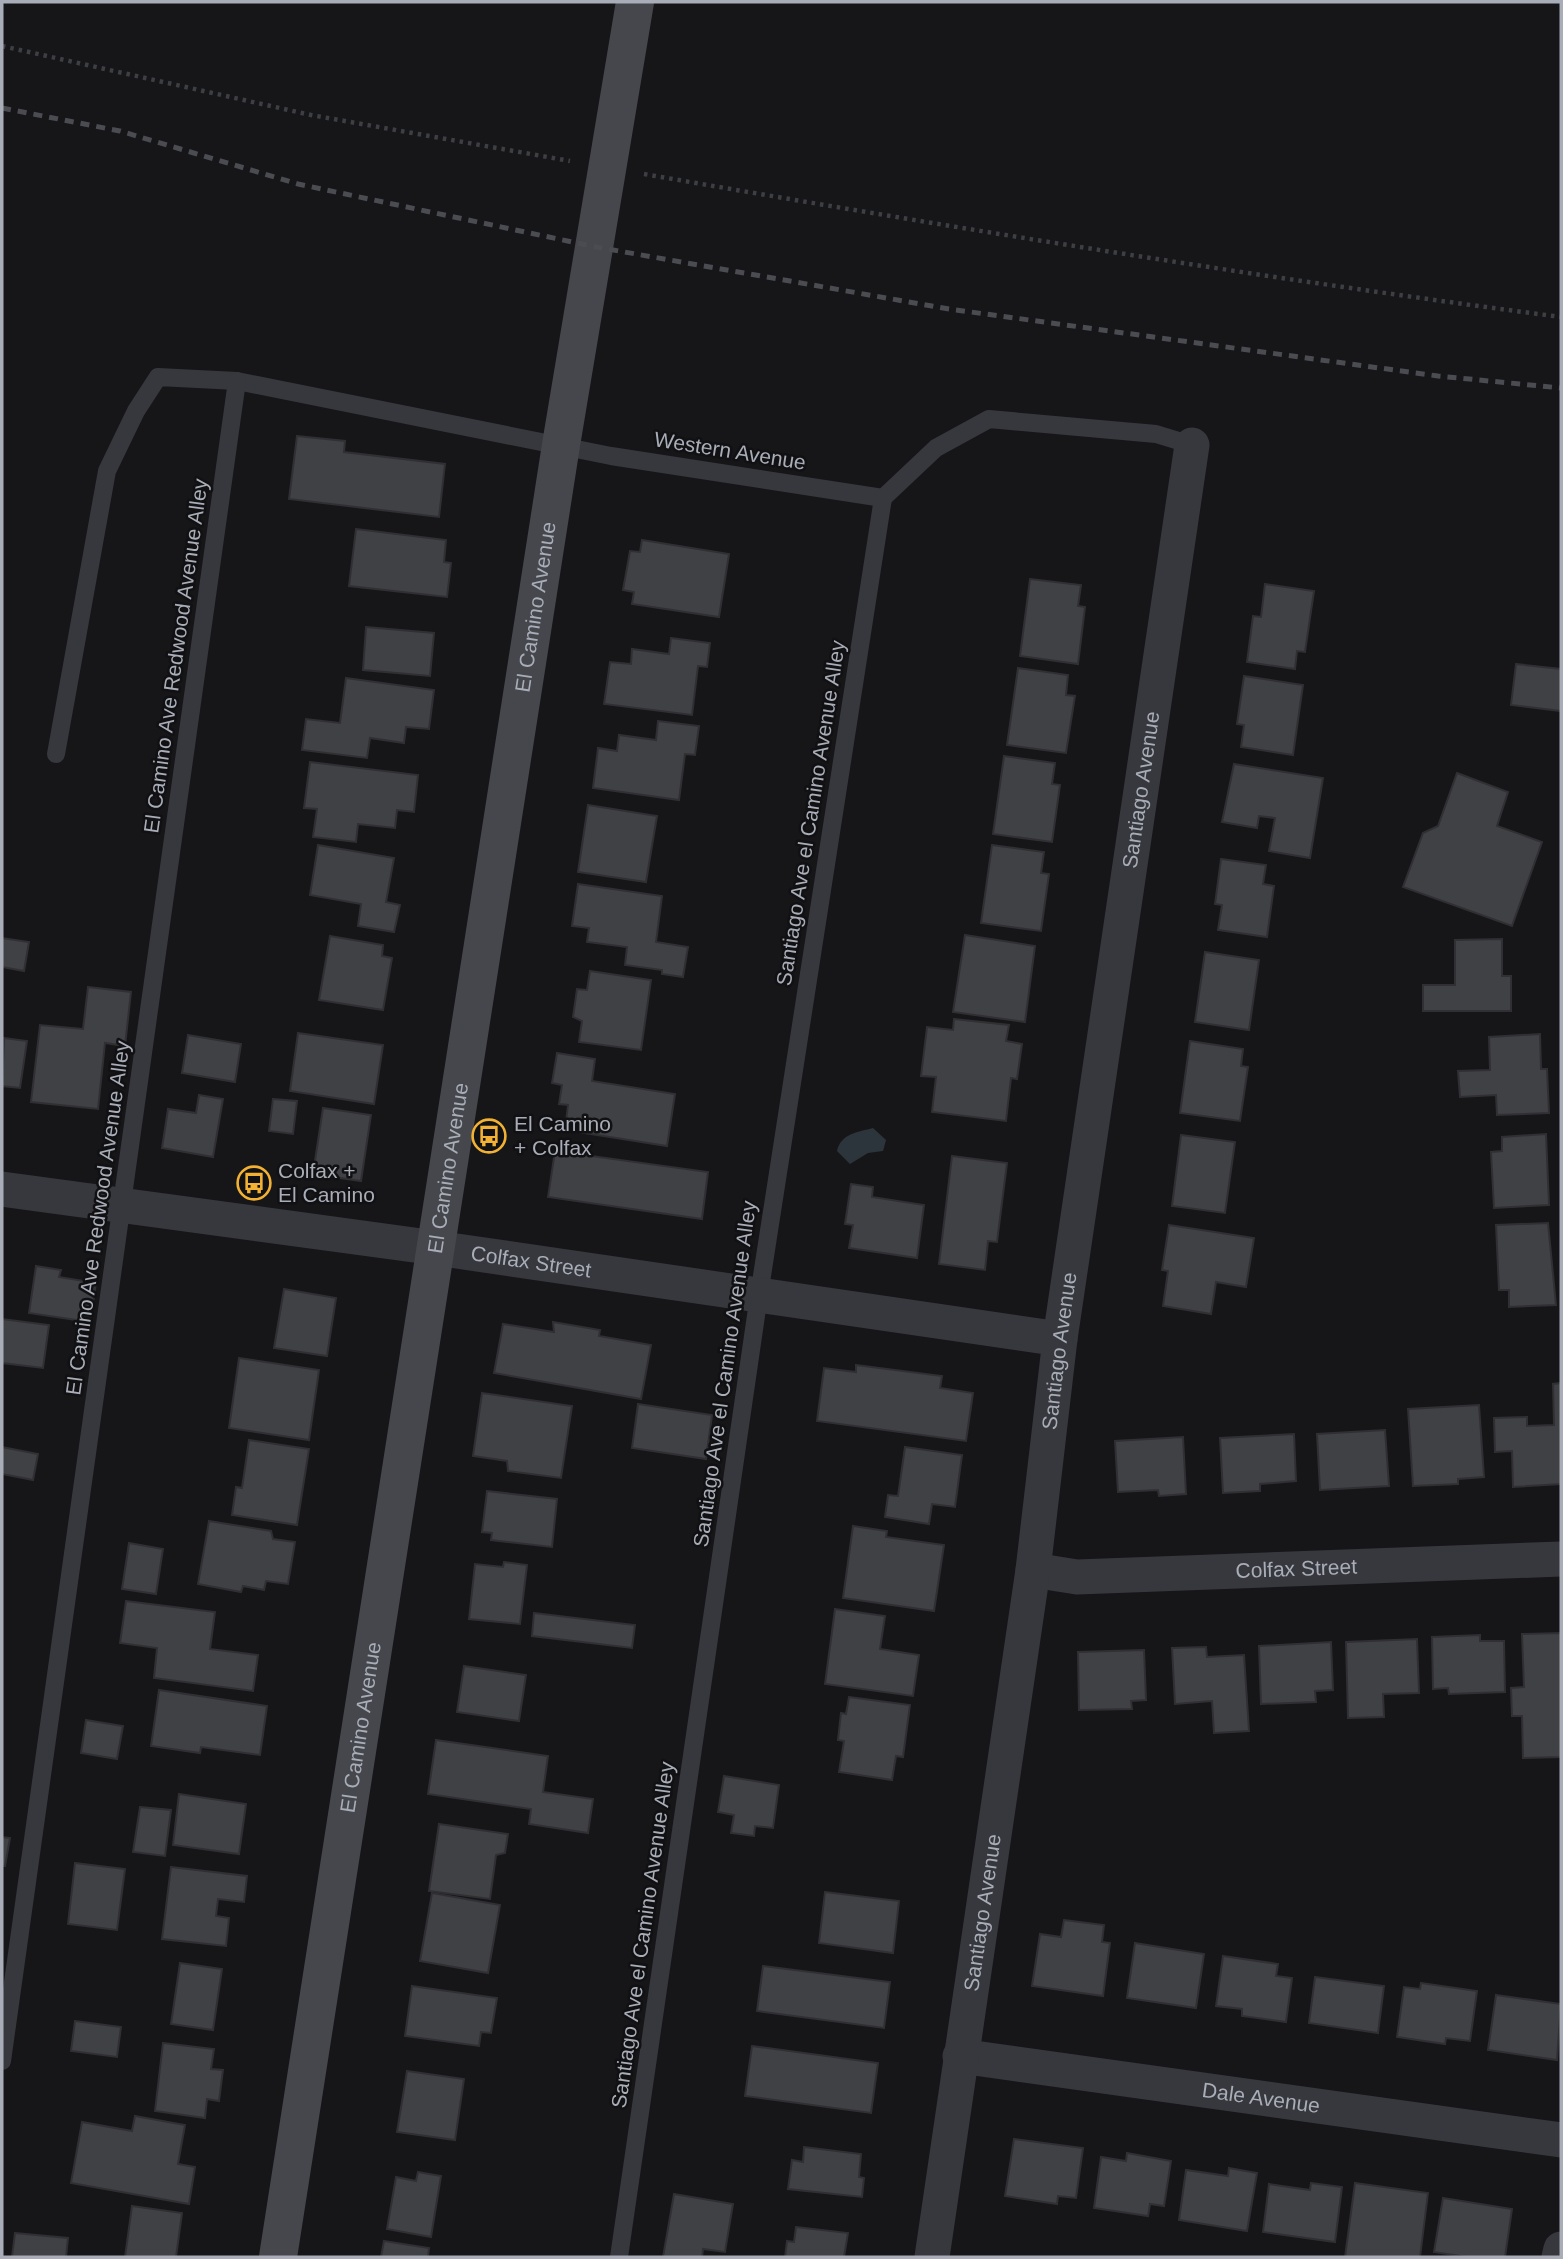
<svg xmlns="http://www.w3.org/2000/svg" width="1563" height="2259" font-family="Arial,sans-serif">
  <rect width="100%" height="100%" fill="#161618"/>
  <path fill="#2c353c" d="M873 1128 886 1140 883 1151 868 1153 850 1164 837 1151C841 1133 859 1132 873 1128Z"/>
  <g fill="#404145" stroke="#303034" stroke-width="2">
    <polygon points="297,436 345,441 344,452 445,464 439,517 289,499"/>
    <polygon points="356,529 446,540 444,562 451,563 447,597 349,586"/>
    <polygon points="642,540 729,554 719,617 632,604 634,592 623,590 630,551 640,552"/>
    <polygon points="1030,579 1081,585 1078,606 1085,607 1078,664 1020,656"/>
    <polygon points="1265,584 1314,591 1305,652 1297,651 1295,669 1247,662 1253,616 1261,617"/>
    <polygon points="366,627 434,633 430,676 363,670"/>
    <polygon points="671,638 710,643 707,667 698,666 692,715 604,704 610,662 631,664 632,649 669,654"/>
    <polygon points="1516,664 1561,669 1561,711 1511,705"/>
    <polygon points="1018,668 1068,675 1066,695 1075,696 1066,753 1007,745"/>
    <polygon points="1244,676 1303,685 1293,755 1241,747 1244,725 1237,724"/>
    <polygon points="346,678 434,690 429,729 406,727 404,743 370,738 367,758 302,750 306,719 340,723"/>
    <polygon points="658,721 699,726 695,755 685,754 679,800 593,788 598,748 617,751 619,735 656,740"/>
    <polygon points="1004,756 1055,763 1052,784 1060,785 1052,842 993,834"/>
    <polygon points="310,762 418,775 414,812 397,810 395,828 358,824 356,842 313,837 317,809 304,808"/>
    <polygon points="1234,764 1323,778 1310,858 1269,851 1275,818 1259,816 1257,828 1222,822"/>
    <polygon points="1457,773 1508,792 1497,826 1542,842 1512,926 1403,887 1423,833 1438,826"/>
    <polygon points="588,805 657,816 646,882 578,872"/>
    <polygon points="318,845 394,858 386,902 400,905 394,932 358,926 361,904 310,895"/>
    <polygon points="992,845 1044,852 1041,873 1049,874 1041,931 981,923"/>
    <polygon points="1221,859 1266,865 1263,884 1274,886 1267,937 1218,930 1222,905 1215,904"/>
    <polygon points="578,884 662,896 656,942 688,947 683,977 662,974 662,970 625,965 627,947 587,942 589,928 572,926"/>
    <polygon points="965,935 1035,946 1025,1022 953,1012"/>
    <polygon points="330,936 383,945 382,956 392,958 383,1010 319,1000"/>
    <polygon points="2,938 29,942 24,971 2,967"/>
    <polygon points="1502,939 1502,976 1511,976 1511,1011 1423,1011 1423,985 1455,985 1455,940"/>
    <polygon points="1205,952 1259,960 1249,1030 1195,1022"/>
    <polygon points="590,971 651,980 641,1050 579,1042 582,1021 573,1017 577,989 587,990"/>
    <polygon points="88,987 131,992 125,1046 105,1043 98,1109 31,1102 40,1025 83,1029"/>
    <polygon points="954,1019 1009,1025 1006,1041 1022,1044 1017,1079 1011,1078 1006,1121 932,1112 936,1077 921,1076 927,1027 953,1030"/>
    <polygon points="298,1033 383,1045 374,1104 290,1091"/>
    <polygon points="1540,1034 1541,1069 1547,1069 1549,1113 1497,1115 1496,1095 1460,1097 1458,1071 1490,1070 1489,1037"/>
    <polygon points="188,1035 241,1044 235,1082 182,1073"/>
    <polygon points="4,1038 27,1041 20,1088 2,1086"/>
    <polygon points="1190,1041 1243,1049 1241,1066 1248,1067 1240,1121 1180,1113"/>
    <polygon points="557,1053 595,1059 592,1081 675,1094 667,1146 565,1130 568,1105 559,1104 562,1085 552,1083"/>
    <polygon points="199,1095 223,1099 213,1157 162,1148 168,1109 196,1113"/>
    <polygon points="273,1099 297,1101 293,1134 269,1131"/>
    <polygon points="323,1108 371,1115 361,1181 313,1174"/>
    <polygon points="1546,1134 1549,1205 1494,1208 1491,1152 1502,1151 1502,1137"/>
    <polygon points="1181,1135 1235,1142 1225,1213 1172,1206"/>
    <polygon points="555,1151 708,1172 702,1219 548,1197"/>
    <polygon points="952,1156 1007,1163 997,1242 988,1241 985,1270 939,1264"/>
    <polygon points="851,1184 873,1187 872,1197 924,1205 917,1258 849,1248 853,1225 845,1224"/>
    <polygon points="1548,1223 1556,1305 1509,1307 1509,1290 1499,1290 1496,1225"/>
    <polygon points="1169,1225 1254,1238 1246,1287 1216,1282 1211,1314 1163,1306 1168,1271 1162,1270"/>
    <polygon points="36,1266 61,1270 59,1277 96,1283 90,1322 29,1313"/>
    <polygon points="284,1289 336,1298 327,1356 274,1348"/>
    <polygon points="2,1319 49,1325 43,1368 2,1363"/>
    <polygon points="553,1322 600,1330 599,1336 651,1345 641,1399 494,1373 503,1324 554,1332"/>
    <polygon points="239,1358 319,1370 309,1440 229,1428"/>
    <polygon points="856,1365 942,1376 940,1388 973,1393 966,1441 817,1421 824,1368 856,1372"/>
    <polygon points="1561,1383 1561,1484 1513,1487 1512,1451 1495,1452 1494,1418 1527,1417 1527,1426 1554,1425 1553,1384"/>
    <polygon points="482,1393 572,1406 561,1478 508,1471 507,1461 473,1456"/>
    <polygon points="638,1404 712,1415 706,1459 632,1448"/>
    <polygon points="1479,1405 1484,1477 1458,1479 1458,1484 1413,1486 1408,1409"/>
    <polygon points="1385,1430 1389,1486 1320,1490 1317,1434"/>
    <polygon points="1294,1434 1296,1481 1260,1484 1260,1491 1223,1493 1220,1438"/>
    <polygon points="1183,1437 1186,1494 1159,1496 1158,1490 1118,1492 1115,1441"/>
    <polygon points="249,1440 309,1449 297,1525 232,1515 236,1487 242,1488"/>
    <polygon points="2,1447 38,1454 33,1480 2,1474"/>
    <polygon points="905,1447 962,1455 955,1507 932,1504 929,1524 885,1517 888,1495 898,1496"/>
    <polygon points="487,1491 557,1499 552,1547 491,1540 492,1533 482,1532"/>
    <polygon points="209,1521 271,1531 273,1539 295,1542 288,1584 266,1581 264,1590 243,1586 241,1592 198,1584"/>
    <polygon points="853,1526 887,1531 886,1537 944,1545 934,1611 843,1598"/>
    <polygon points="129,1543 163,1549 156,1594 122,1589"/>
    <polygon points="504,1562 527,1565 520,1624 469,1619 475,1564 503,1567"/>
    <polygon points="126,1601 215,1612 210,1649 258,1655 253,1691 154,1678 157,1648 120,1643"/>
    <polygon points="835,1609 885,1616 880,1649 919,1655 913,1696 825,1684"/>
    <polygon points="534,1613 635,1625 632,1648 532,1636"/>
    <polygon points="1561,1633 1561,1757 1523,1758 1522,1716 1512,1716 1511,1688 1524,1687 1522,1634"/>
    <polygon points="1480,1635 1480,1641 1504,1641 1505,1692 1449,1694 1448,1688 1433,1689 1432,1637"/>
    <polygon points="1417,1639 1419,1693 1383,1694 1384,1717 1348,1718 1346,1642"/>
    <polygon points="1331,1642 1333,1690 1315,1691 1316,1702 1261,1704 1259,1646"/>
    <polygon points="1206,1647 1207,1657 1244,1655 1249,1731 1214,1733 1212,1701 1175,1704 1172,1648"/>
    <polygon points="1144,1650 1146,1700 1131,1701 1132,1709 1079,1710 1078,1652"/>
    <polygon points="464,1666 526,1675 519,1721 457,1712"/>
    <polygon points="159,1690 267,1706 260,1755 201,1747 200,1753 151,1746"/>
    <polygon points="849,1697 910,1705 903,1757 896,1756 892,1780 839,1772 844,1741 838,1740 841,1713 846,1714"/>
    <polygon points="86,1720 123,1726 117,1759 81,1753"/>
    <polygon points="436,1740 548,1756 543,1792 593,1799 588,1833 529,1824 531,1809 428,1794"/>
    <polygon points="724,1776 779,1785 773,1828 755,1826 754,1836 731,1833 734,1815 718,1812"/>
    <polygon points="179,1794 246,1804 239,1854 173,1845"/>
    <polygon points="140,1807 171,1810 165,1856 133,1852"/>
    <polygon points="439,1824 508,1834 505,1853 496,1855 490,1899 429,1891"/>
    <polygon points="2,1837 10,1838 5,1866 2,1866"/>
    <polygon points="75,1863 125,1869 117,1930 68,1924"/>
    <polygon points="171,1867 247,1876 244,1902 218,1899 216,1916 229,1918 226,1946 162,1939"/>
    <polygon points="825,1892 899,1901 893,1953 819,1943"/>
    <polygon points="432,1893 500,1905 488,1973 420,1961"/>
    <polygon points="1064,1920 1104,1925 1102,1942 1110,1943 1103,1996 1032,1986 1040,1934 1061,1937"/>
    <polygon points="1135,1943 1204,1954 1196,2008 1127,1998"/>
    <polygon points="1223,1956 1278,1964 1276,1976 1292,1978 1286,2022 1242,2016 1242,2009 1216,2006"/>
    <polygon points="180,1963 222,1969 213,2030 171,2024"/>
    <polygon points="763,1966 890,1982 884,2028 757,2011"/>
    <polygon points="1315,1977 1384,1986 1378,2033 1309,2023"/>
    <polygon points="1421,1983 1477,1991 1470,2041 1446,2038 1445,2044 1397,2037 1404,1987 1420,1989"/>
    <polygon points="412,1986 497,1998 491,2033 481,2032 479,2046 405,2036"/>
    <polygon points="1496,1995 1561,2004 1557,2060 1488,2050"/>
    <polygon points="75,2021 121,2027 117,2057 71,2051"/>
    <polygon points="163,2043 214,2049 211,2069 223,2070 219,2101 207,2099 205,2118 155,2111"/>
    <polygon points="752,2046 878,2063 871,2113 745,2096"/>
    <polygon points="407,2071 464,2079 455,2140 397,2132"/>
    <polygon points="135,2116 185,2125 178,2164 195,2167 189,2204 71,2183 82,2122 132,2131"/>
    <polygon points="1014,2139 1083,2148 1076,2198 1058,2196 1057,2204 1005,2196"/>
    <polygon points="804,2147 861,2154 859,2177 864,2178 862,2197 788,2189 792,2160 803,2162"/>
    <polygon points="1127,2153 1171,2161 1164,2206 1150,2204 1148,2216 1094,2208 1101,2157 1126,2161"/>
    <polygon points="1229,2168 1257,2173 1247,2231 1179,2220 1186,2170 1228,2176"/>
    <polygon points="418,2172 441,2176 431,2237 387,2229 396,2177 416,2181"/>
    <polygon points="1311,2183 1342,2187 1335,2242 1263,2232 1269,2184 1310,2190"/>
    <polygon points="1355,2183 1428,2193 1420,2257 1345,2257"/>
    <polygon points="674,2194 733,2204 725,2252 703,2249 702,2257 663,2257"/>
    <polygon points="1443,2198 1512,2209 1505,2257 1466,2257 1434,2252"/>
    <polygon points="132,2206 182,2213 176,2257 125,2257"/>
    <polygon points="796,2227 848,2233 844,2257 849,2257 785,2257 787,2241 794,2242"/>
    <polygon points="15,2233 68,2238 66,2257 12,2257"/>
    <polygon points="384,2241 429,2248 428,2257 381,2257"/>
  </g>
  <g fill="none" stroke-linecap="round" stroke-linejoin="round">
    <g stroke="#3d3f44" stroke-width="4.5" stroke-dasharray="3.5 5" stroke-linecap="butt">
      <polyline points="2,46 311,115 570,161"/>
      <path d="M644 174C949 227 1254 277 1561 317"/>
    </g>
    <g stroke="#37383d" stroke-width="18">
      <polyline points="56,754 107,471 136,411 158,377 237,381 611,456 883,498 936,448 989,419 1156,434 1192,445"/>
      <polyline points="2,2061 237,381"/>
      <polyline points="619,2257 759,1295 883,498"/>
    </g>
    <g stroke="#37383d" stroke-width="35">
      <path id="s1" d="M2 1189 436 1248 1060 1339"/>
      <path id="s2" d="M1033 1570 1077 1577 1561 1559"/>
      <path id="s3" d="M960 2056 1561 2140"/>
      <path id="s4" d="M932 2257 1033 1570 1060 1339 1192 445"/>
      <polyline points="1559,2257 1561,2249"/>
    </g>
    <path stroke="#45474d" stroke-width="38" id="s5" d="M278 2257 561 445 635 2"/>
    <polyline stroke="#4a4c52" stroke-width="5" stroke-dasharray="9 7" stroke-linecap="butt" points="2,108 120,131 298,184 596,247 949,309 1438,376 1561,388"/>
  </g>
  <defs>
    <symbol id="bus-ring" viewBox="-11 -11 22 22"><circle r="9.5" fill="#111113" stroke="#f2b134" stroke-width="1.5"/><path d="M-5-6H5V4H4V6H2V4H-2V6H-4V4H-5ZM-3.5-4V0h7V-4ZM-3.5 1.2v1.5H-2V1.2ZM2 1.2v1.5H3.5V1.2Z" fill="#f2b134"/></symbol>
  </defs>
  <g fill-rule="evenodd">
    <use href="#bus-ring" x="470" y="1117" width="38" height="38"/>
    <use href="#bus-ring" x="235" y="1164" width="38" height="38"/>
  </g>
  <g text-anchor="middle" stroke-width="5" stroke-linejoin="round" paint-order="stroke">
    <g font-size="21" fill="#a8adb8" stroke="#111113">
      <text transform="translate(730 451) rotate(9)" y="7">Western Avenue</text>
      <text dy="7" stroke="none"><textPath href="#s5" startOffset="1670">El Camino Avenue</textPath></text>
      <text transform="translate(176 656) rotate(-82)" y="7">El Camino Ave Redwood Avenue Alley</text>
      <text dy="7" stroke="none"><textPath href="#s4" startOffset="1482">Santiago Avenue</textPath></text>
      <text transform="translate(811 813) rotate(-81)" y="7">Santiago Ave el Camino Avenue Alley</text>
      <text dy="7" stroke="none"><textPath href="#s5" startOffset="1102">El Camino Avenue</textPath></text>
      <text transform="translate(98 1218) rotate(-82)" y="7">El Camino Ave Redwood Avenue Alley</text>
      <text dy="7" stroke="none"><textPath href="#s1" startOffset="534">Colfax Street</textPath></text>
      <text dy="7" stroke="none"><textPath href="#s4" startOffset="915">Santiago Avenue</textPath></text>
      <text transform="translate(725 1374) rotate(-82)" y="7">Santiago Ave el Camino Avenue Alley</text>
      <text dy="7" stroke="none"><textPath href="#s2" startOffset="264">Colfax Street</textPath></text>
      <text dy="7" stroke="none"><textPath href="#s5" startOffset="536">El Camino Avenue</textPath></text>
      <text dy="7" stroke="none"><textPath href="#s4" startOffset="348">Santiago Avenue</textPath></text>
      <text transform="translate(643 1935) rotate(-82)" y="7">Santiago Ave el Camino Avenue Alley</text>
      <text dy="7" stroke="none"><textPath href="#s3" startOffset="304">Dale Avenue</textPath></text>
    </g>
    <g font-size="21" fill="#a8adb8" stroke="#111113" text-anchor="start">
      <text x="514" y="1131">El Camino<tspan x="514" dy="24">+ Colfax</tspan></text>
      <text x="278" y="1178">Colfax +<tspan x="278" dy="24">El Camino</tspan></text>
    </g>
  </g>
  <rect width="1563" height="2259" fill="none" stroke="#a8adb8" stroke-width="7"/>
</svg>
